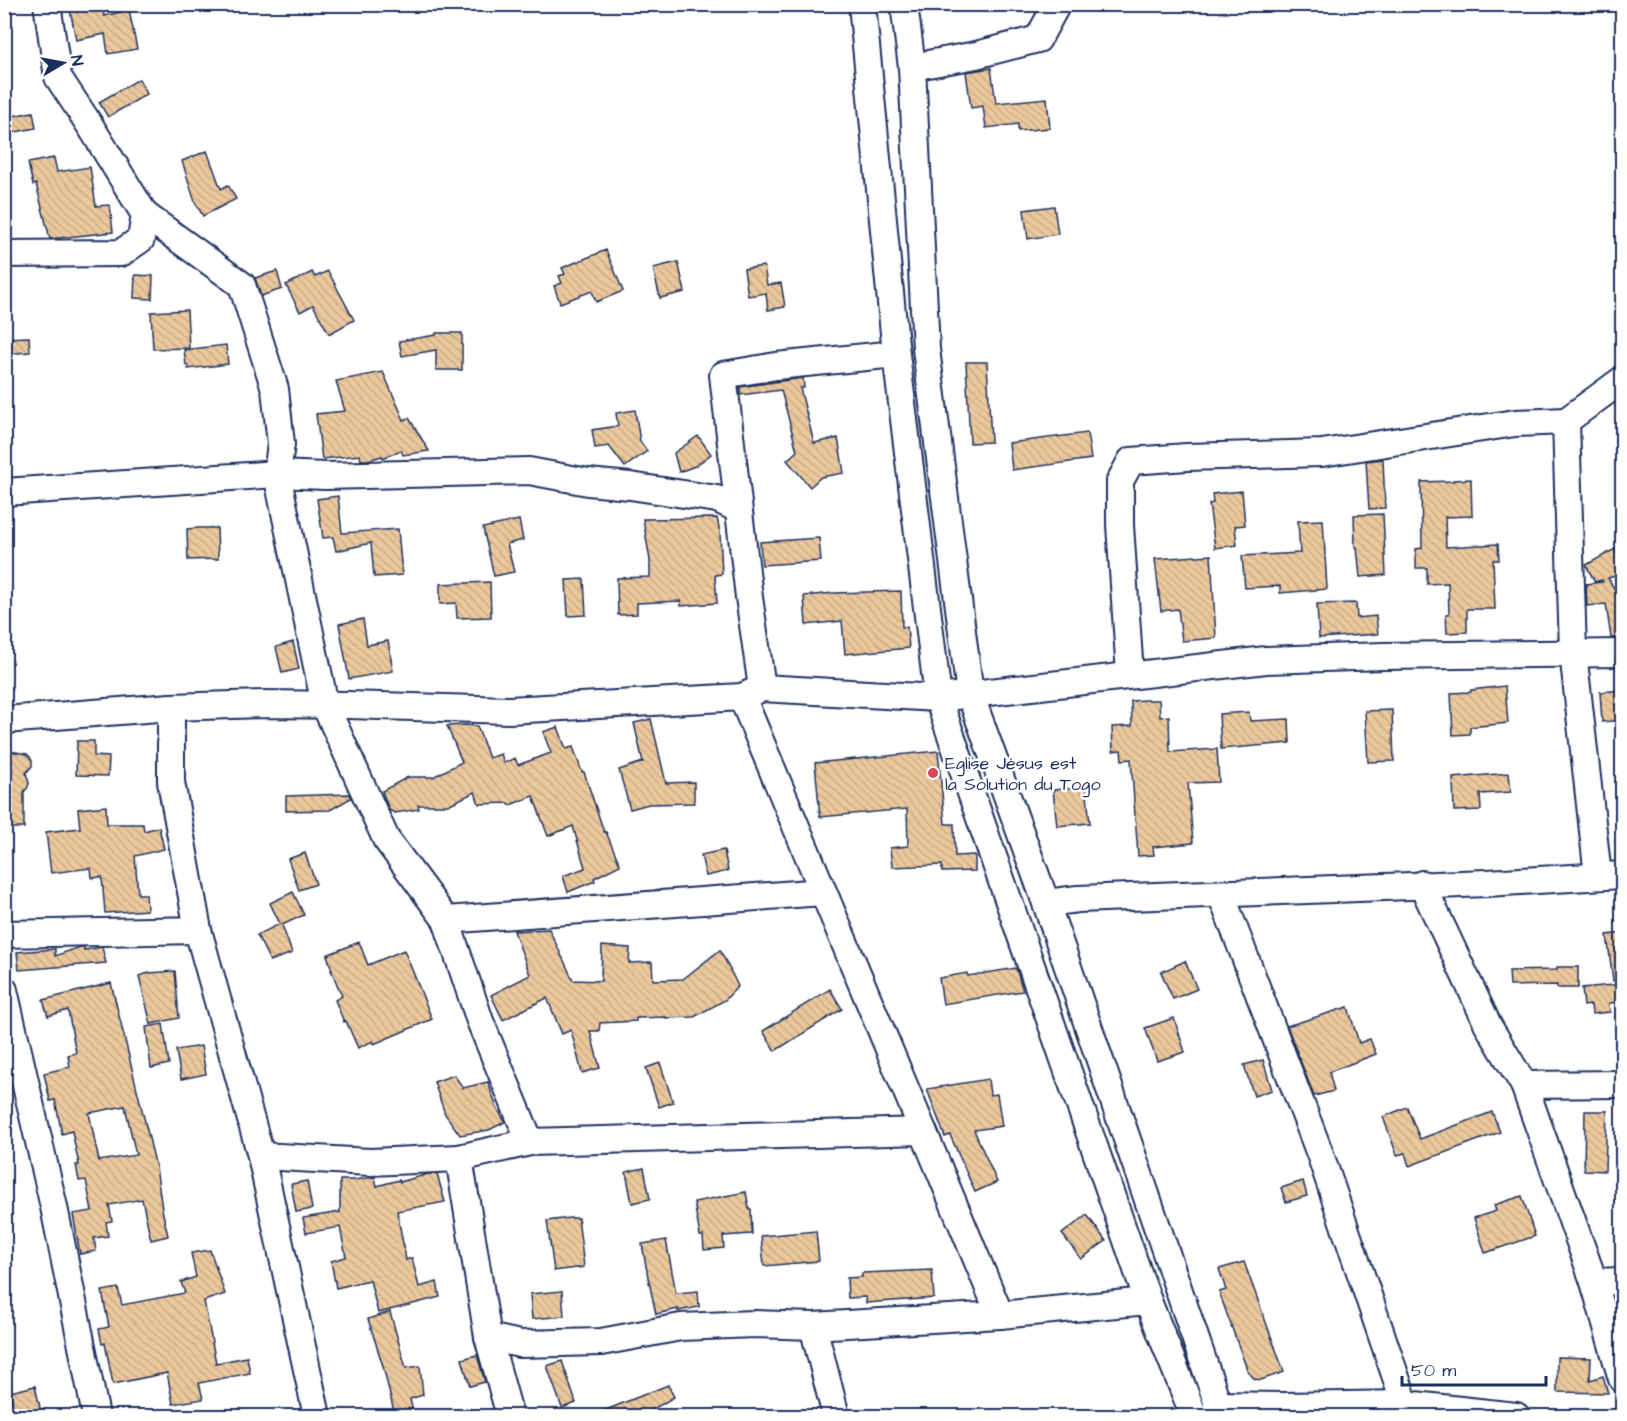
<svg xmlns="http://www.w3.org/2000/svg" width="1627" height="1421" font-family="'Architects Daughter',sans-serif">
  <defs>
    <pattern id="building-back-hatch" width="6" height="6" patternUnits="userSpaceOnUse" patternTransform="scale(1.5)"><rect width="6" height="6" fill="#ebc89c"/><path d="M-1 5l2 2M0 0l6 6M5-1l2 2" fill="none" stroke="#c9ac89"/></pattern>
  </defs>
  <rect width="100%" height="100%" fill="#fff"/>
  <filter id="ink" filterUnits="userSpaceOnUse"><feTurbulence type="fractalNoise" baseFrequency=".0167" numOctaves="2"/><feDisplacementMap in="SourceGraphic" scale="12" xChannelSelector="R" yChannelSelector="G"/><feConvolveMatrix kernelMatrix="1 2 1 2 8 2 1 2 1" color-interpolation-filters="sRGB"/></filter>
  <g filter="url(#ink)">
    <g fill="url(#building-back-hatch)" stroke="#1b2f5e" stroke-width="1.5" fill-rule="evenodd">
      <polygon points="69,4 102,4 104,16 129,10 137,49 108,54 105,34 76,40"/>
      <polygon points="991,68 996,103 1047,98 1050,128 1018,131 1018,124 986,128 983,106 971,108 966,72"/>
      <polygon points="139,79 147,94 108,117 99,102"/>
      <polygon points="33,112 36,128 10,133 7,117"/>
      <polygon points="207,151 221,189 228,185 236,199 203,216 195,202 182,161"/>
      <polygon points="54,158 57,172 90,167 96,206 110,205 113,232 50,239 36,184 33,185 28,163"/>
      <polygon points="1054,206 1058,234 1028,239 1024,210"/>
      <polygon points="606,250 623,291 596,302 592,291 560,303 554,286 562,283 559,276 565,274 562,268"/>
      <polygon points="678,262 685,292 660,298 653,268"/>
      <polygon points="764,266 767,285 781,283 785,307 768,310 766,293 748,296 744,269"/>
      <polygon points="277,271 282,289 261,296 255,278"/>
      <polygon points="328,271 354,320 329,334 313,305 300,312 286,285 312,272 315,277"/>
      <polygon points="135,275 153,276 152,299 134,298"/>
      <polygon points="187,310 189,348 153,349 151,312"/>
      <polygon points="436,333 462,333 462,370 436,370 436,350 402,356 399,341 436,335"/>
      <polygon points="29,337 30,352 4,354 4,338"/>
      <polygon points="226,345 228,364 188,369 188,365 186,365 184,350"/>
      <polygon points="966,362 987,362 991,442 970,443"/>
      <polygon points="383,372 404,420 409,418 429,451 403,455 401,450 383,458 382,456 368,460 361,460 360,455 322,459 316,414 345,411 336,381"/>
      <polygon points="803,378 804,388 800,388 814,443 838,438 844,473 821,477 810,487 787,460 797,451 781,390 740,395 740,387"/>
      <polygon points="635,410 640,441 647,451 625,467 609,446 595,448 592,430 618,426 616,413"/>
      <polygon points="1087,433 1091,459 1012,470 1009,443"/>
      <polygon points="698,436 711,454 695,466 679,472 674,453"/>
      <polygon points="1383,459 1385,508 1369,509 1366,461"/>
      <polygon points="1471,479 1472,516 1445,517 1446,547 1498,544 1499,560 1493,560 1495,609 1467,609 1467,632 1447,633 1446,614 1449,614 1448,583 1427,584 1427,568 1416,568 1416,549 1422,548 1421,482 1453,481 1453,480"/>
      <polygon points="1242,491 1245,525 1235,526 1237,545 1215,548 1209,504 1213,503 1212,494"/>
      <polygon points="338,496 342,533 398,529 402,575 374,577 371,543 336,551 333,537 323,538 317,499"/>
      <polygon points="1383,514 1386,575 1360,577 1357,547 1355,547 1354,515"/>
      <polygon points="717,518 720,532 722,574 715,575 717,603 681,606 681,601 637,603 637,614 618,615 617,578 650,577 650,560 643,519"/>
      <polygon points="519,520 523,540 507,544 514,572 494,576 483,528"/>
      <polygon points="1323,520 1327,589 1280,593 1280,586 1245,588 1242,556 1300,553 1298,521"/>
      <polygon points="198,528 217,528 218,559 188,560 187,529"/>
      <polygon points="819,538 821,561 762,565 760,542"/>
      <polygon points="1615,549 1623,574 1608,578 1623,603 1623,638 1611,638 1606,604 1587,606 1586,584 1603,582 1602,580 1595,582 1586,565"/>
      <polygon points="1211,555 1216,638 1182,641 1178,609 1161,611 1155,559"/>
      <polygon points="584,579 586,615 568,616 566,580"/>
      <polygon points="490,582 491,617 457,618 456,603 440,604 440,584"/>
      <polygon points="901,591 902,627 907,627 909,648 845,654 842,621 806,625 804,596 834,593"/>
      <polygon points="1356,603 1357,618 1376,616 1378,634 1319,638 1317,604"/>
      <polygon points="363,619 367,645 388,641 393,671 349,679 339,624"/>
      <polygon points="293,642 299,669 282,673 276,647"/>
      <polygon points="1505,686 1508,723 1470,727 1470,734 1453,735 1451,693 1471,692 1471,690"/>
      <polygon points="1623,690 1623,720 1602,722 1600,692"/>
      <polygon points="1145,700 1159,700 1160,717 1169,716 1170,752 1217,749 1219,782 1188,783 1193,843 1153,847 1154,855 1138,856 1131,759 1122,760 1121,750 1113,751 1112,727 1132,726 1131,701"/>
      <polygon points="1392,710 1394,761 1368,762 1365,711"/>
      <polygon points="1249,712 1250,721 1289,719 1290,743 1221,749 1219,714"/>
      <polygon points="651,719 666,783 694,782 694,803 649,804 630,809 619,770 643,762 634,723"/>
      <polygon points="465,725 477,726 489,758 501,754 504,763 515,758 518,765 551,753 543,732 558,727 566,749 573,747 582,772 584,772 604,832 606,832 620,865 594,878 595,881 568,892 563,876 585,868 573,826 548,836 533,796 510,805 509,803 479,804 475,792 448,805 418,805 419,809 395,813 389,810 382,791 408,777 433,777 462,762 447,726"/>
      <polygon points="77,741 94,741 94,756 109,757 108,776 76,775"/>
      <polygon points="4,750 27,754 30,757 32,761 32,766 26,773 29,783 28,787 24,792 24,828 4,828"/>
      <polygon points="938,751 945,824 954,824 955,856 975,855 975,871 942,872 942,865 892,867 890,848 908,846 907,809 820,817 815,763"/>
      <polygon points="1509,773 1511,792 1480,794 1481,810 1454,811 1453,778"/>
      <polygon points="1086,787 1090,823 1057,826 1053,790"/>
      <polygon points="349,794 351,798 330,810 286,811 286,796"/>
      <polygon points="106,806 107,824 143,824 144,831 159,827 164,849 135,856 138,894 146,894 147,910 105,913 102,877 92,878 91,868 51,873 46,832 80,828 78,809"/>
      <polygon points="724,850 728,871 706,876 701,855"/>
      <polygon points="305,853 316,884 299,890 288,859"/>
      <polygon points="293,892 304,915 282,925 292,953 270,961 257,935 280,924 270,903"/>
      <polygon points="549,929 573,980 601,981 602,946 630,948 629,963 652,962 653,980 683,979 720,950 738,986 725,1000 694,1017 666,1018 666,1017 636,1018 636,1021 600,1023 599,1031 590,1031 600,1068 582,1073 571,1030 562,1034 547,998 503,1020 491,995 530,975 514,931"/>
      <polygon points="1623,933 1623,980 1613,981 1607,935"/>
      <polygon points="359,942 368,965 404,950 432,1019 374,1044 373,1041 358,1048 346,1021 344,1022 335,1000 342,996 331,970 332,970 327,955"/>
      <polygon points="80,947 84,947 84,950 102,947 106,963 19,970 17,952 55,949 55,956"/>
      <polygon points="1185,961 1197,989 1173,999 1161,972"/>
      <polygon points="1557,967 1578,967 1578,988 1557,988 1557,985 1510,986 1509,971 1557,970"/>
      <polygon points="1016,968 1023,991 943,1004 939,978 967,973 968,976"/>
      <polygon points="175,971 179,1018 151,1024 139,976 149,973"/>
      <path d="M111 983 156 1167 162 1209 168 1236 151 1240 142 1199 109 1205 112 1221 106 1222 108 1236 94 1238 96 1251 80 1254 73 1214 92 1211 86 1180 79 1181 76 1165H79L72 1131 62 1134 55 1100 50 1101 44 1073 70 1067 68 1055 76 1053 68 1010 48 1016 43 1000ZM125 1106 136 1155 99 1161 89 1113Z"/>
      <polygon points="1623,984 1623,1002 1609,1003 1610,1012 1592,1014 1591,1005 1584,1006 1582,988"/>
      <polygon points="830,989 842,1009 775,1051 763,1031"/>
      <polygon points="1348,1007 1359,1043 1370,1039 1376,1054 1329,1072 1334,1091 1314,1096 1287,1026"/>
      <polygon points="1174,1018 1185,1052 1157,1061 1145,1028"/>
      <polygon points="163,1024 169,1064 151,1068 146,1027"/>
      <polygon points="201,1046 206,1074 181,1079 176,1050"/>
      <polygon points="1263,1060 1272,1090 1254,1096 1244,1065"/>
      <polygon points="660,1063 673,1102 659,1107 646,1068"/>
      <polygon points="454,1075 463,1088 488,1082 496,1106 505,1122 489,1130 460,1135 445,1114 434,1082"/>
      <polygon points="988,1079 990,1095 997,1094 1002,1126 974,1130 997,1182 975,1192 950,1135 945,1137 927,1089"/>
      <polygon points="1407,1107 1420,1139 1492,1112 1500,1132 1409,1166 1405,1153 1397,1155 1383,1117"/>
      <polygon points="1585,1111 1607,1111 1605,1171 1584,1170"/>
      <polygon points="644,1168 650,1199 632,1203 626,1172"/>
      <polygon points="428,1174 437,1174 445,1202 397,1211 406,1260 412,1258 419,1287 437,1282 440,1297 378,1313 370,1280 336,1288 331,1261 346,1257 340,1227 306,1233 303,1218 340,1212 340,1180 354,1180 375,1177 377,1186 399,1180 400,1182"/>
      <polygon points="307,1181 312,1209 296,1212 291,1184"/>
      <polygon points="1303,1181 1307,1196 1286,1202 1281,1188"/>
      <polygon points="746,1192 749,1209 751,1209 752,1234 723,1236 724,1248 704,1250 703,1236 700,1236 694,1202"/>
      <polygon points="1522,1196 1535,1236 1485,1253 1474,1218 1496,1211 1494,1205"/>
      <polygon points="1087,1215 1106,1241 1081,1259 1062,1234"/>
      <polygon points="570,1218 578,1218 584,1267 554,1271 547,1221"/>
      <polygon points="816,1231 819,1261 764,1266 761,1236"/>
      <polygon points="666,1240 676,1293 698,1291 699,1307 678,1311 678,1309 656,1314 648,1277 642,1244"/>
      <polygon points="210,1250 225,1294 204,1301 216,1363 247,1357 250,1373 199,1383 203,1399 173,1404 167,1373 113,1384 105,1343 102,1344 99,1329 109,1327 102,1291 118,1288 122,1305 185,1293 181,1282 196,1277 191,1253"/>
      <polygon points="1244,1262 1284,1372 1261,1380 1255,1379 1248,1372 1219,1292 1226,1290 1219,1269"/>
      <polygon points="932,1270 934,1298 866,1303 866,1297 848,1298 847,1278 862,1277 862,1273"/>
      <polygon points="562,1291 564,1316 532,1319 530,1294"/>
      <polygon points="390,1312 406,1368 420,1366 423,1395 410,1399 414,1416 395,1416 383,1366 368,1319"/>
      <polygon points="477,1355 485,1382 470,1386 462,1359"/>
      <polygon points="1557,1357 1591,1358 1590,1380 1603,1376 1608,1393 1557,1392"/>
      <polygon points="562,1361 576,1403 562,1408 547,1366"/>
      <polygon points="668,1385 674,1397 648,1412 649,1416 591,1416"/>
      <polygon points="35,1386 42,1416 18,1416 17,1411 14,1411 10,1392"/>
    </g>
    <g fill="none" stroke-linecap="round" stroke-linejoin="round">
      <defs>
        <g id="minor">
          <polyline points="862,4 896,354 938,698 1148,1301 1194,1416"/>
          <polyline points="904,4 912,67 926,349 970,694 1046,903 1222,1416"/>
          <polyline points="912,67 976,55 1038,39 1057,4"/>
          <polyline points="145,215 242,285 275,389 281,444 277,474 325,705 386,839 446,920 480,1021 530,1142"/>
          <polyline points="4,254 121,253 141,239 145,215 91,127 58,77 47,4"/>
          <polyline points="1566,421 1573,652 1598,876"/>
          <polyline points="4,492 277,474 325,476 529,471 588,482 630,486 717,499 738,509"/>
          <polyline points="1130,675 1120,525 1120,481 1131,461 1187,457 1322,453 1515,423 1566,421 1622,380"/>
          <polyline points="762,688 749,597 723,375 776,366 896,354"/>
          <polyline points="742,697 1000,1315"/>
          <polyline points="4,720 171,707 263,704 348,705 509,710 742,697 762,688 938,698 1266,660 1383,656 1622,653"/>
          <polyline points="1422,884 1489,1027 1524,1085 1594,1282 1622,1379"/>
          <polyline points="1221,894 1320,1154 1405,1404"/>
          <polyline points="1046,903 1078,899 1487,883 1622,875"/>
          <polyline points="446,920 823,892"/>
          <polyline points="198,930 261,1156 317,1416"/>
          <polyline points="4,934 198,930 171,782 171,707"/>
          <polyline points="4,990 54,1207 96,1416"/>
          <polyline points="1524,1085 1622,1084"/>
          <polyline points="261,1156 370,1162 459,1158 530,1142 923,1131"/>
          <polyline points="459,1158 488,1337 510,1416"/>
          <polyline points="1594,1282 1622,1281"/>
          <polyline points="813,1326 836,1416"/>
          <polyline points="488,1337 520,1344 601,1342 681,1327 754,1324 813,1326 1000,1315 1148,1301"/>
          <polyline points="1217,1405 1283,1406 1405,1404 1516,1416"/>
        </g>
      </defs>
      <use href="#minor" stroke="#1b2f5e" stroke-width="30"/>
      <use href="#minor" stroke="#fff" stroke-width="26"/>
    </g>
  </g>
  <circle fill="#d1495b" stroke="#fff" stroke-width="2" cx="933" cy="773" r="6"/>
  <g text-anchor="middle" stroke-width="5" stroke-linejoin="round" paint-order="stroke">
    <g font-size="18" fill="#1b2f5e" stroke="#fff" text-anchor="start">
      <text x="945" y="769">Eglise Jésus est<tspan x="945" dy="21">la Solution du Togo</tspan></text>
    </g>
  </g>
  <rect width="1627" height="1421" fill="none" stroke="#fff" stroke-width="24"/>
  <rect x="12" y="12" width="1603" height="1397" fill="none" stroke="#1b2f5e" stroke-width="2" filter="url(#ink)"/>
  <g transform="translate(63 63) rotate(80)" stroke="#ffffff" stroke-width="4.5" paint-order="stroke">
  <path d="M0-4.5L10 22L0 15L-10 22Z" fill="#1b2f5e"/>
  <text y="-9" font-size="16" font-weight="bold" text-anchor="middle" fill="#1b2f5e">N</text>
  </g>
  <path d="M1402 1376v9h144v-9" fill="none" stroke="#1b2f5e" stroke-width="3"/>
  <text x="1411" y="1376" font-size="18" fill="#1b2f5e" stroke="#ffffff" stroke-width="4.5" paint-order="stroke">50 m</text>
</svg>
